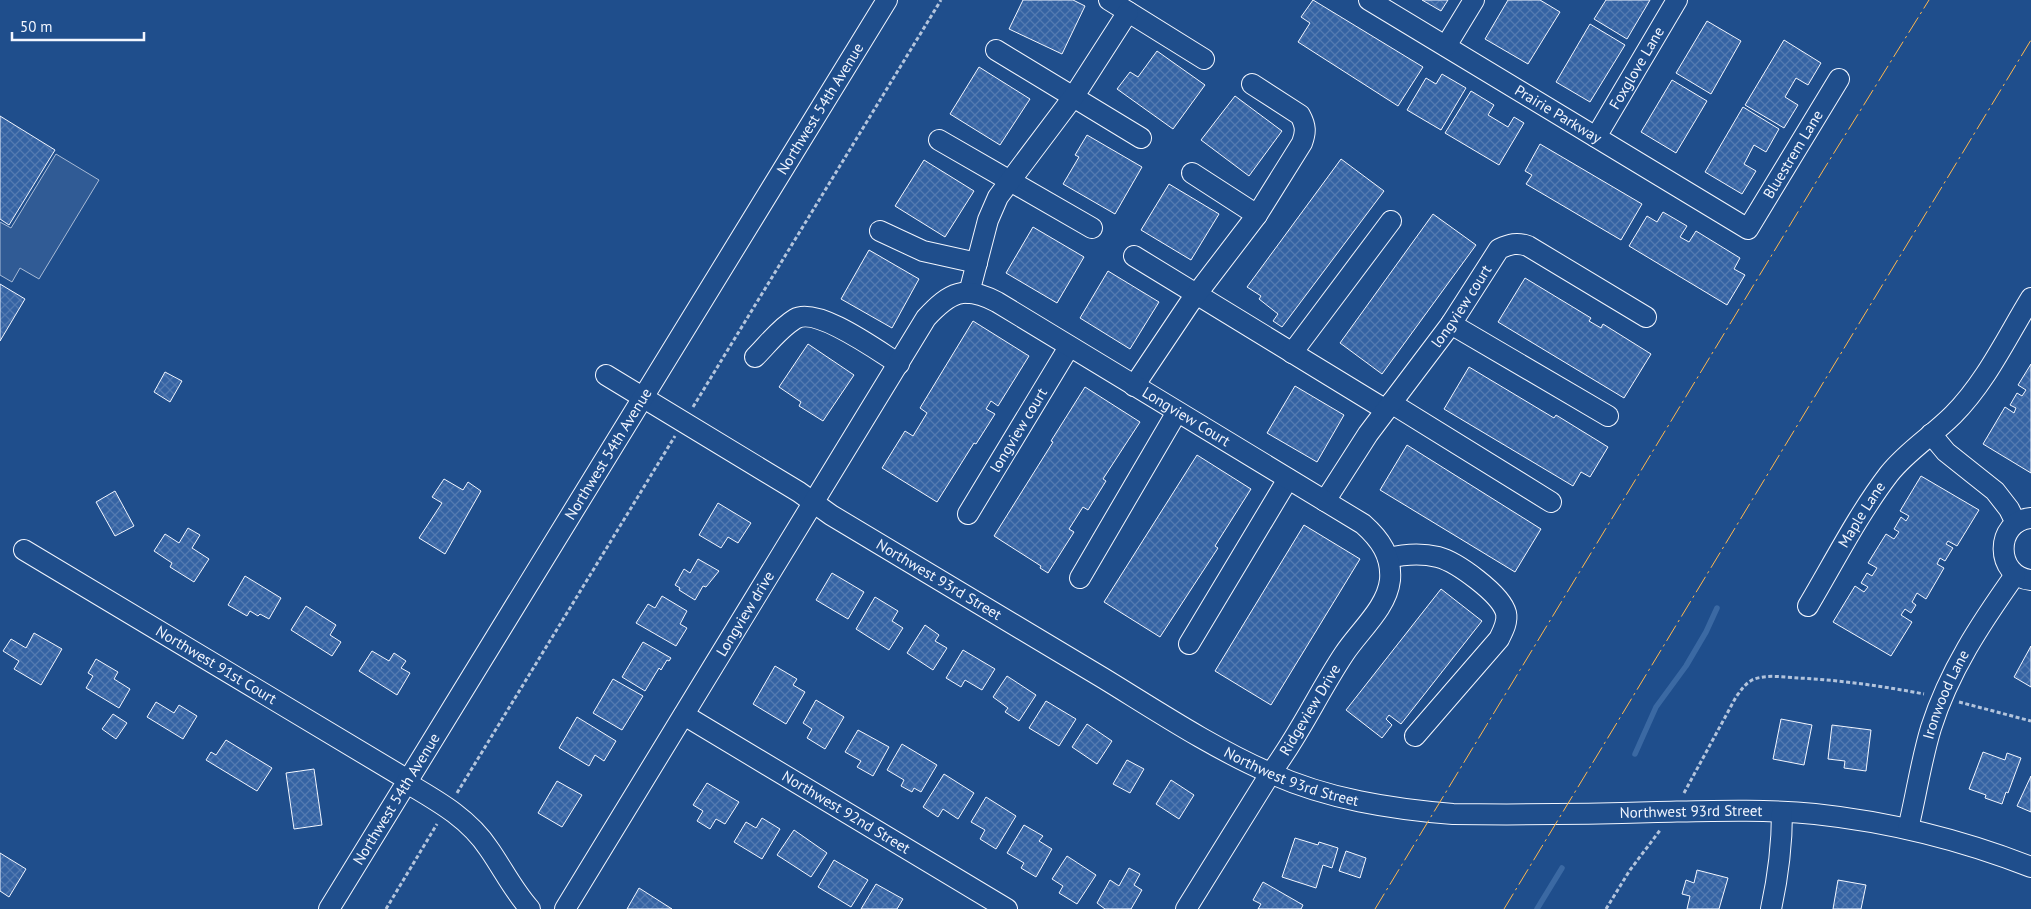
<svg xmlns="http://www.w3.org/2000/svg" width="2031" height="909" font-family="'PT Sans',sans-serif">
  <defs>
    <pattern id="building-cross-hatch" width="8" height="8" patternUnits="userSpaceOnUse" patternTransform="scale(1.25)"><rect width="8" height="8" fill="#3563a3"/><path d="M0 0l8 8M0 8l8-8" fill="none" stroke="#537ab1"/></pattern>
  </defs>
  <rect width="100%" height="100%" fill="#1f4e8c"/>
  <polygon fill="#305b95" stroke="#a8bbd7" points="56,154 99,180 39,279 20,268 12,282 0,275 0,222 11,228"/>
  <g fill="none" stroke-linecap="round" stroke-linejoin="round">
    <g stroke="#3b69a3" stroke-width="5.5">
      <polyline points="1635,754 1656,707 1686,666 1706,632 1717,608"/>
      <polyline points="1537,909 1562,868"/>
    </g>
  </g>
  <g fill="url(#building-cross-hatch)" stroke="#f2f6ff">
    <polygon points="1023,0 1073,0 1085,6 1062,54 1009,29"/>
    <polygon points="1313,0 1423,67 1398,106 1298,42 1310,23 1301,17"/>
    <polygon points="1422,0 1448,0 1441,11"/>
    <polygon points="1508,0 1540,0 1560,12 1528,64 1485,39"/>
    <polygon points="1606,0 1650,0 1627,39 1594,19"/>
    <polygon points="1707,21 1741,41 1711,94 1676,73"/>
    <polygon points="1590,24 1625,45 1590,102 1556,82"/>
    <polygon points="1784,40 1821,63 1808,85 1796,78 1785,97 1798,105 1784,128 1745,105"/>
    <polygon points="1157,51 1205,85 1173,129 1117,89 1130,72 1138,77"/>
    <polygon points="979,67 1030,99 1000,145 950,114"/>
    <polygon points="1442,74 1466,88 1441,130 1407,110 1426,78 1436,84"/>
    <polygon points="1672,80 1707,101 1676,153 1641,132"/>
    <polygon points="1471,91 1494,105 1488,115 1508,127 1514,117 1524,123 1499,165 1445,133"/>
    <polygon points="1235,96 1282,131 1249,176 1201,140"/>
    <polygon points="1743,107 1779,129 1766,152 1754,145 1744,164 1756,171 1742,194 1705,172"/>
    <polygon points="0,116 55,150 9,225 0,219"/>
    <polygon points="1087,135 1142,167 1115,214 1063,184 1079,157 1075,155"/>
    <polygon points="1540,144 1642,204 1621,240 1526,184 1532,175 1525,171"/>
    <polygon points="1341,159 1384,191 1282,327 1273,321 1278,314 1259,299 1261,296 1247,287"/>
    <polygon points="924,160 974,191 945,237 895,206"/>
    <polygon points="1169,184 1219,214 1191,260 1141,230"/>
    <polygon points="1663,212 1687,226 1680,237 1689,242 1696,231 1740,258 1734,269 1745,275 1727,305 1629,246 1647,216 1657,222"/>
    <polygon points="1433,214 1476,245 1382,374 1340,343"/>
    <polygon points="1033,227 1084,257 1057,303 1006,273"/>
    <polygon points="869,250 919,279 892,328 841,299"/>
    <polygon points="1108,271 1159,302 1130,349 1080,318"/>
    <polygon points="1525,278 1591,318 1589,321 1601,328 1603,324 1651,354 1624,398 1498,322"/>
    <polygon points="0,284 25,299 0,341"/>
    <polygon points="973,321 1029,356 998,406 991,401 986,409 995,414 976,444 974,443 937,502 882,468 905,431 913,436 927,413 920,408"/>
    <polygon points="808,344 854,375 823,421 799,406 801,402 779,387"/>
    <polygon points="2031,364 2031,473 1983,444 2005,407 2014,413 2016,408 2010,405 2017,393 2022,396 2026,390 2018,385"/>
    <polygon points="1469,367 1554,418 1556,415 1608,447 1590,477 1581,472 1573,486 1444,409"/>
    <polygon points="165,372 182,381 170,402 154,392"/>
    <polygon points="1295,386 1344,415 1317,462 1267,433"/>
    <polygon points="1085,387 1140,422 1103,479 1106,481 1088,510 1083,507 1069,529 1074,532 1048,573 1040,568 1041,566 994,536 1053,442 1051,441"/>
    <polygon points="1407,445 1541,529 1515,572 1380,490"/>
    <polygon points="1197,455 1251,489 1215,546 1218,548 1160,637 1104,602"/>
    <polygon points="1921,476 1979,510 1957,546 1948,541 1946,544 1953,548 1945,561 1940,558 1937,564 1944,568 1926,599 1917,593 1912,602 1916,605 1911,613 1905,609 1901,615 1912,622 1891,656 1833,622 1855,586 1864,592 1868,587 1861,583 1867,573 1872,576 1877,568 1868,563 1886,534 1894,539 1899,532 1894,529 1901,517 1906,521 1909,516 1900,511"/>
    <polygon points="444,479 463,490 468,482 481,491 445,554 419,538 442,503 432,497"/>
    <polygon points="115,491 134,526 115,536 96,502"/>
    <polygon points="718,503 751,523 738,543 728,537 721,548 699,535"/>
    <polygon points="1304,525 1360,559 1271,705 1215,671"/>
    <polygon points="188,528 200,535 192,548 209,559 194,582 170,567 172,563 154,551 165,534 179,543"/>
    <polygon points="698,559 719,571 706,587 703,586 695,600 679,590 680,588 675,585 684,569 690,573"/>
    <polygon points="832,573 864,592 848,619 816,600"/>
    <polygon points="245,576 281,598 269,619 260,614 258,616 250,611 247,616 228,605"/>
    <polygon points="1441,589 1482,621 1401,724 1389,715 1386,719 1392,725 1382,738 1346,710"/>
    <polygon points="662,596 687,611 680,624 687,628 676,646 636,623 648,604 655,608"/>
    <polygon points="875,597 898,611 892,621 903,628 889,650 856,629"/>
    <polygon points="306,606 336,625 330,635 341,642 332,656 291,630"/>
    <polygon points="925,625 939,635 935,641 947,648 933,670 907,653"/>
    <polygon points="34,633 62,649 41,685 14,669 19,661 3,651 11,639 26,648"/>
    <polygon points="643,642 671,658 669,661 667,660 661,670 659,668 645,691 622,677"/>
    <polygon points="2031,646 2031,687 2014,677"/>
    <polygon points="963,650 995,669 982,690 965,680 961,687 946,678"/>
    <polygon points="372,651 389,661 394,653 406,661 401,668 410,673 397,695 359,671"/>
    <polygon points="96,659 118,672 114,679 130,689 119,708 86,688 93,676 88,673"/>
    <polygon points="775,666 797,679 793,685 805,692 786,724 753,704"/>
    <polygon points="1007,676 1036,695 1019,721 1005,712 1008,708 993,697"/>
    <polygon points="613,679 643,696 622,730 593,713"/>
    <polygon points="816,700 844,717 825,749 807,738 812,729 803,723"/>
    <polygon points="1046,701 1076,719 1059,746 1029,728"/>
    <polygon points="156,702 174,713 179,705 197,716 183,739 147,717"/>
    <polygon points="113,714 127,723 116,739 102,729"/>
    <polygon points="577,717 616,741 604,761 595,755 589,766 559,748"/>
    <polygon points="1781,719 1812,725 1804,765 1773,759"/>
    <polygon points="1087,724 1112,741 1097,764 1072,747"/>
    <polygon points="1832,725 1871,730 1866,771 1844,768 1845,761 1828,759"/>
    <polygon points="858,730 889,747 873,776 857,767 861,761 845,752"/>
    <polygon points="226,740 272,768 257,791 206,760 211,752 216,755"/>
    <polygon points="902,744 937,765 921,792 914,788 912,792 901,786 904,780 887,770"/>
    <polygon points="1983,752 2005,760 2007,753 2021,758 2008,793 2006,792 2002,804 1985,798 1986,795 1969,789"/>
    <polygon points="1127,760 1144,769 1130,793 1113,784"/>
    <polygon points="314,769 322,825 294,829 286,773"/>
    <polygon points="944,774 974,793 958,819 943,809 938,817 923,807"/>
    <polygon points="2031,776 2031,812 2017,806"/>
    <polygon points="1171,780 1194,795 1179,819 1156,804"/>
    <polygon points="557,781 582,795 562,827 538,813"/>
    <polygon points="707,783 739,802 725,824 716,819 710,829 697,821 703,811 693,805"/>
    <polygon points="986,797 1016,816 996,849 980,839 985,830 971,822"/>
    <polygon points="762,818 780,829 762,859 734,842 746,822 756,828"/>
    <polygon points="1024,825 1043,836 1039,841 1052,849 1036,877 1021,868 1024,863 1007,853"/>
    <polygon points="794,830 827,853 811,877 777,855"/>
    <polygon points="1295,838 1318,845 1319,842 1338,848 1332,868 1323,865 1316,888 1282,877"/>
    <polygon points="1346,851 1366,858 1360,878 1339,871"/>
    <polygon points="0,853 26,869 9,897 0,891"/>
    <polygon points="1067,856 1096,875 1077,904 1059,893 1063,886 1052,879"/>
    <polygon points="834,860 868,880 851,907 818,887"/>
    <polygon points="1129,868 1140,874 1134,885 1142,890 1131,909 1105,909 1097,903 1110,880 1119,886"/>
    <polygon points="1697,870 1728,878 1719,909 1687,909 1690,896 1682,894 1686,880 1694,883"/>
    <polygon points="1838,880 1866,885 1861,909 1833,909"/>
    <polygon points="1263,882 1303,905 1301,909 1258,909 1261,904 1253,900"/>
    <polygon points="876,884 903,899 897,909 861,909"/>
    <polygon points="639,888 672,909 627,909"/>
  </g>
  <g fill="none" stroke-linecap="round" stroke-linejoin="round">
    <defs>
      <g id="minor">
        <polyline points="1109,0 1204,59"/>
        <path id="s1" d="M1369 0 1748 229 1839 79"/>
        <polyline points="1446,46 1474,0"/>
        <polyline points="996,50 1141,138"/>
        <path id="s2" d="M1596 137 1677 0"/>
        <polyline points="939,140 1092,228"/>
        <polyline points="1192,173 1257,215"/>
        <polyline points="880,231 923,251 977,263"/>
        <polyline points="1134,256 1386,410"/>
        <polyline points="969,293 988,220 998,197 1074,96 1128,12"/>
        <polyline points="1451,324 1608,416"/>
        <polyline points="1292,353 1391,221"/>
        <path d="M755 357C767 345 780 328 795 319 817 306 878 351 899 364"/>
        <path id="s3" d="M606 375 799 492 831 515C921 569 1012 623 1103 678 1157 711 1211 747 1270 773 1327 799 1391 809 1453 814 1521 815 1589 814 1657 812 1710 811 1763 809 1815 814 1890 822 1962 840 2031 867"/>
        <path d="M1134 386 1189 304 1257 215 1302 143C1306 132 1306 126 1300 115L1252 84"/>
        <polyline points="1391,403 1551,502"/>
        <polyline points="1931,434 1946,452 1995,491 2009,509 2016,523"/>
        <path id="s4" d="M1325 501 1368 434 1451 324 1499 249C1510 244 1517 242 1528 246L1646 317"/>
        <path id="s5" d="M968 514 1069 347"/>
        <path d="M2031 518C1994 521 1995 577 2031 580"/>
        <path id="s6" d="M24 550 408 780 412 786C441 803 470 820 489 849 503 869 513 890 530 909"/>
        <path d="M1388 558C1405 554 1422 553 1438 557 1457 562 1501 594 1506 613 1508 622 1503 631 1499 639L1415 736"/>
        <polyline points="1080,578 1177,412"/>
        <path id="s7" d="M1808 606C1833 564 1859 513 1889 474 1907 451 1932 436 1953 415 1986 382 2007 337 2031 298"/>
        <polyline points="1189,644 1288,479"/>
        <path id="s8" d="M684 715 1007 909"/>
        <path id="s9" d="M1908 829C1916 796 1921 761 1931 728 1949 671 1981 623 2015 575"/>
        <path id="s10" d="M329 909 887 0"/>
        <path id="s11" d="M565 909 926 318C950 292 964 285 997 302L1363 524C1380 539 1392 556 1390 580 1387 608 1359 631 1344 654 1318 693 1299 736 1270 774L1186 909"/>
        <path d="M1771 909C1778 877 1782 845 1782 812"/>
      </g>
    </defs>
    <use href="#minor" stroke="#f2f6ff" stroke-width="22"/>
    <g stroke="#b3c4dc" stroke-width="3" stroke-dasharray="4 2.5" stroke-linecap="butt">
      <polyline points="693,407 941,0"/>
      <polyline points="1959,702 2031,721"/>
      <polyline points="457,793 675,436"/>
      <path d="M1684 793 1736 697C1741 690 1745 684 1752 680 1765 674 1784 677 1798 678 1840 680 1882 686 1924 694"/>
      <polyline points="386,909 437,824"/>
      <polyline points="1606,909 1630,870 1661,829"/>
    </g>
    <use href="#minor" stroke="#1f4e8c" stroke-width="20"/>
    <g stroke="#ffb74d" stroke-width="1" stroke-dasharray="18 4 2.5 4" stroke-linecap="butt">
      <polyline points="1375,909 1824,169 1929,0"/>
      <polyline points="1504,909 2031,40"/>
    </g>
  </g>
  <g text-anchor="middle" stroke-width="4" stroke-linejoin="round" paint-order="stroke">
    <g font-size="15" fill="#f2f6ff" stroke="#1f4e8c">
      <text dy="5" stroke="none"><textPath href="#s2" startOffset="80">Foxglove Lane</textPath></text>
      <text dy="5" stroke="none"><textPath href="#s10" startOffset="939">Northwest 54th Avenue</textPath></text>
      <text dy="5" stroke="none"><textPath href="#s1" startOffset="221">Prairie Parkway</textPath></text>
      <text dy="5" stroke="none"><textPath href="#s1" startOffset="530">Bluestrem Lane</textPath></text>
      <text dy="5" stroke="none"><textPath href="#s4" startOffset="238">longview court</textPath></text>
      <text dy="5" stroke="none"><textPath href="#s11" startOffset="995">Longview Court</textPath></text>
      <text dy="5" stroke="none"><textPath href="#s5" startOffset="98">longview court</textPath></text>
      <text dy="5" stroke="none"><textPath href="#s10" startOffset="534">Northwest 54th Avenue</textPath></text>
      <text dy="5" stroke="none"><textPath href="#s7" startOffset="106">Maple Lane</textPath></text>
      <text dy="5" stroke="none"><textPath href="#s3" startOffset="391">Northwest 93rd Street</textPath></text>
      <text dy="5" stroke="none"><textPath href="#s11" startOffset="346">Longview drive</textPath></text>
      <text dy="5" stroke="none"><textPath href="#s6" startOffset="224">Northwest 91st Court</textPath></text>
      <text dy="5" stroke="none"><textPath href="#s9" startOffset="140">Ironwood Lane</textPath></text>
      <text transform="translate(1310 710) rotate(-59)" y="5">Ridgeview Drive</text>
      <text dy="5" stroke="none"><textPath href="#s3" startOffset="796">Northwest 93rd Street</textPath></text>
      <text dy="5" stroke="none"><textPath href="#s10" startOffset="129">Northwest 54th Avenue</textPath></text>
      <text dy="5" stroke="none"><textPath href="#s8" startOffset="189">Northwest 92nd Street</textPath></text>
      <text dy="5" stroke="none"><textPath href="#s3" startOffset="1201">Northwest 93rd Street</textPath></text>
    </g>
  </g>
  <path d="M12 32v8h132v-8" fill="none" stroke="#f2f6ff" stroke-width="2.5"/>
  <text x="20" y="32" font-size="15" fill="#f2f6ff" stroke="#1f4e8c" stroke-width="4" paint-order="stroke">50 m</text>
</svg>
